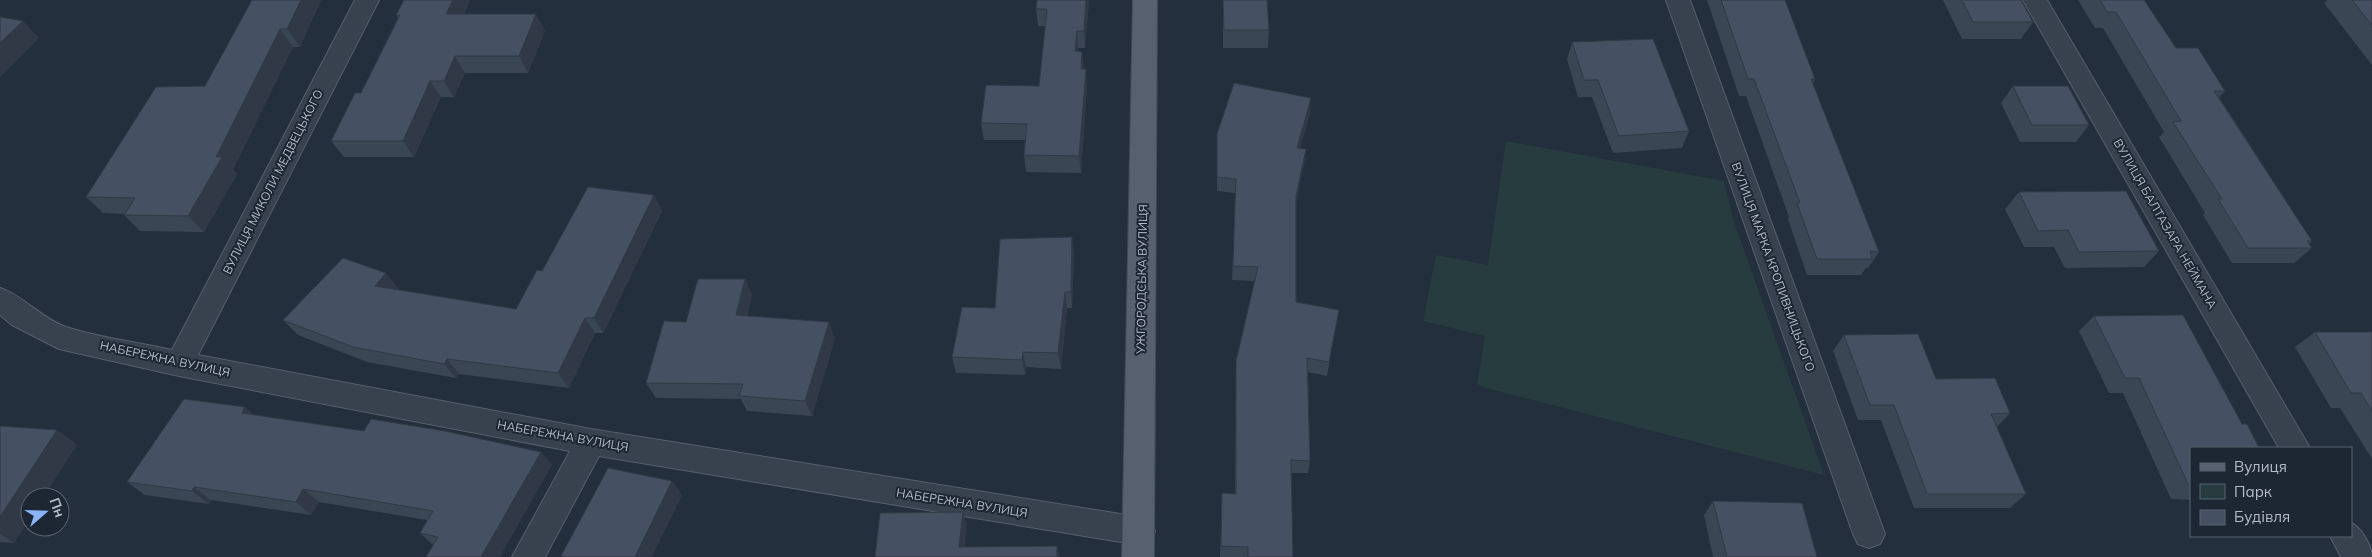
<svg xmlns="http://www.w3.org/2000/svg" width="2372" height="557" font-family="Mulish,sans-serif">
  <rect width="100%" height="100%" fill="#242f3e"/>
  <polygon fill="#263c3f" points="1506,141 1724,181 1733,219 1824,475 1486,388 1477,384 1485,336 1423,321 1436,255 1488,265"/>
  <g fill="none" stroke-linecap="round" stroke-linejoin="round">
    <defs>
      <g id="minor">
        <path d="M355 0H379L198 355 591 429 1139 517 1150 521 1155 531 1150 541 1139 545 599 456 545 557H512L570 451 179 376 59 349 12 325 0 315V288C22 295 41 318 66 327 100 338 137 342 172 350Z"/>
        <polygon points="1666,0 1690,0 1885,534 1880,544 1869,548 1858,544 1853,534"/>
        <polygon points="2023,0 2047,0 2310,448 2279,448"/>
        <path d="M2351 523C2361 527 2372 546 2372 557H2341L2330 536H2351Z"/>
      </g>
      <polygon id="major" points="1133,0 1157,0 1154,557 1122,557"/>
    </defs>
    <use href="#minor" stroke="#565f6c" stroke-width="2"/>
    <use href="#major" stroke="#414a57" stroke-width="2"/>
    <use href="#minor" fill="#38414e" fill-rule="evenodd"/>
    <use href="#major" fill="#56606e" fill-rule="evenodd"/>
  </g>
  <g fill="#3b4654">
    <polygon points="252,0 321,0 300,47 293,47 233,169 237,174 204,232 140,231 124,215 125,214 103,213 86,197 205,86"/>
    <polygon points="470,0 464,14 545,31 528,73 465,73 454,97 441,97 414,157 344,157 331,141 361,93 398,18 396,15"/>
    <polygon points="1089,0 1085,48 1078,48 1078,52 1084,69 1087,87 1081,173 1026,172 1024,155 1025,140 984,140 981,123 1039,86 1045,26 1038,26 1036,9"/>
    <polygon points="1223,0 1267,0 1269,30 1268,48 1223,48"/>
    <polygon points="1707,0 1785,0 1815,79 1813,84 1879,252 1868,268 1866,268 1861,275 1807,275 1788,219 1789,217 1746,96 1739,96"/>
    <polygon points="1943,0 2021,0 2033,22 2021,39 1962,39"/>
    <polygon points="2078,0 2144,0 2176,48 2225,91 2219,97 2312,241 2309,244 2312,248 2294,263 2232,263 2203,215 2205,213 2159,137 2164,132 2103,28 2095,28"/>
    <polygon points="2327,0 2372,0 2372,65 2324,3"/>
    <polygon points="1572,42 1689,131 1682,148 1613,153 1592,97 1578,97 1567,59"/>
    <polygon points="2013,86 2089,125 2076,142 2020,142 2001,103"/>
    <polygon points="1310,113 1300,148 1306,149 1304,164 1296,202 1296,302 1339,310 1327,376 1308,372 1310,461 1308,473 1291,473 1293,557 1220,557 1222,493 1235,494 1236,361 1255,281 1232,280 1235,193 1217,191 1217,134"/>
    <polygon points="2019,192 2159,251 2144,267 2065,268 2054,247 2024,247 2005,209"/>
    <polygon points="654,195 662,211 603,333 595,333 569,388 459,374 456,378 367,362 298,335 283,320 399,289 398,290 516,309 542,271"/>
    <polygon points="1074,253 1072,308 1067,308 1061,369 1026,367 1025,375 956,373 952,357 995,308"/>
    <polygon points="745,279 752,295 747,316 835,338 812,416 747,411 741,399 656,398 646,383 686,322"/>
    <polygon points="2094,316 2191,448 2191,500 2171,499 2123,393 2109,393 2079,331"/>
    <polygon points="2315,332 2372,332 2372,459 2340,408 2331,408 2295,347"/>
    <polygon points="1844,335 2010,413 1997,427 2026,494 2010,508 1914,508 1881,420 1858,420 1833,351"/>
    <polygon points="254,415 364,431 541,452 552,465 433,545 420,533 427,520 319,502 311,515 211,500 209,504 145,495 127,482"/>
    <polygon points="0,426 57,430 77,445 43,497 30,497 30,518 14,543 0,542"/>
    <polygon points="1713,501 1817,557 1713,557 1704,515"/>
  </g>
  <g fill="#303945">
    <polygon points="301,0 321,0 300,47 287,29"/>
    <polygon points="453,0 470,0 456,31 446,14"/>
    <polygon points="1086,0 1089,0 1085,48 1084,31"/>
    <polygon points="536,14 545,31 528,73 519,56"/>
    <polygon points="23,21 39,38 0,77 0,43"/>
    <polygon points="280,29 293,47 233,169 237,174 204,232 188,216 216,157"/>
    <polygon points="1077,31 1078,48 1077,68 1075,51"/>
    <polygon points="1082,52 1084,69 1081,69"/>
    <polygon points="455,56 465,73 454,97 444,81"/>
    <polygon points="1086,69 1087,87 1081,173 1079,156"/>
    <polygon points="430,81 441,97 414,157 403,141"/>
    <polygon points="1311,98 1310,113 1296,163 1297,148"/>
    <polygon points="1306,149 1304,164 1295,210 1296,196"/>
    <polygon points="654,195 662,211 603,333 594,318"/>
    <polygon points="1072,237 1074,253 1072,308 1071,292"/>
    <polygon points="386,273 399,289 388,301 375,286"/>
    <polygon points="745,279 752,295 743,331 736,315"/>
    <polygon points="1065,292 1067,308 1061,369 1058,353"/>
    <polygon points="585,318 595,333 569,388 558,373"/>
    <polygon points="829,322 835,338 812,416 805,401"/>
    <polygon points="1023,352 1026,367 1025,375 1022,360"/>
    <polygon points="447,359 459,374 456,378 444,364"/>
    <polygon points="245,407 261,421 242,413"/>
    <polygon points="57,430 77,445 43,497 30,497 30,518 14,543 0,534 0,517"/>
    <polygon points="541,452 552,465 500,557 481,557"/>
    <polygon points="672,481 682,495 652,557 635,557"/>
    <polygon points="194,487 211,500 209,504 192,491"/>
    <polygon points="303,489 319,502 311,515 296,502"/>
    <polygon points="963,512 967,525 964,557 959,547"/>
    <polygon points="1057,546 1060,557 1057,557"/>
  </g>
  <g fill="#455162" stroke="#303945">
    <polygon points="252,0 301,0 287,29 280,29 216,157 222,157 188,216 124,215 135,198 86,197 156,87 205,86"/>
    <polygon points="404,0 453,0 446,14 536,14 519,56 455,56 444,81 430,81 403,141 331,141 355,93 361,93 400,15 396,15"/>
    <polygon points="1037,0 1086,0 1084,31 1077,31 1075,51 1082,52 1081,69 1086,69 1079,156 1024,155 1027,124 981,123 986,85 1039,86 1047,9 1036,9"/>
    <polygon points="1223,0 1267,0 1269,30 1224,30"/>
    <polygon points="1721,0 1785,0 1815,79 1811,79 1879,252 1870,251 1872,259 1817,259 1797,203 1800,203 1754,79 1748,79"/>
    <polygon points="1962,0 2021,0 2033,22 1973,22"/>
    <polygon points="2100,0 2144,0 2176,48 2198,48 2225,91 2214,91 2312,241 2307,241 2312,248 2248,248 2218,199 2222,199 2173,122 2181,121 2116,12 2107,12"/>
    <polygon points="2352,0 2372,0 2372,25"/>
    <polygon points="0,17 23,21 0,43"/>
    <polygon points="1653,39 1689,131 1619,136 1598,80 1584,80 1572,42"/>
    <polygon points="1234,83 1311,98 1297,148 1306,149 1296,196 1296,302 1339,310 1329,362 1307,358 1310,461 1291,460 1293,557 1248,557 1248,547 1221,546 1222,493 1236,494 1236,361 1258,267 1233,266 1236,179 1217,177 1217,134"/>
    <polygon points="2013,86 2068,86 2089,125 2032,125"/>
    <polygon points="588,187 654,195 594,318 585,318 558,373 447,359 444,364 353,347 283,320 343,258 386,273 375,286 516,309 537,270 542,271"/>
    <polygon points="2126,191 2159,251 2079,252 2068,230 2038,231 2019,192"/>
    <polygon points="1072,237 1071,292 1065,292 1058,353 1023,352 1022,360 952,357 962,307 995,308 1000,239"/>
    <polygon points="698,279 745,279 736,315 829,322 805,401 739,396 743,384 646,383 664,321 686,322"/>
    <polygon points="2183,315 2242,424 2247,424 2259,448 2191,448 2191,486 2189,486 2139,378 2125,378 2094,316"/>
    <polygon points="2315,332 2372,332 2372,411 2361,393 2351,393"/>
    <polygon points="1918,334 1936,379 1995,378 2010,413 1991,414 2026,494 1927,494 1894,405 1870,405 1844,335"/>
    <polygon points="184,399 245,407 242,413 364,431 371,419 445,431 541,452 481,557 426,557 438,537 420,533 433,511 303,489 296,502 194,487 192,491 127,482"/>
    <polygon points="0,426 57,430 0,517"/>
    <polygon points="608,468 672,481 635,557 566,557 561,556"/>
    <polygon points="1713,501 1802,503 1817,557 1727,557"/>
    <polygon points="963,512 959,547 1057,546 1057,557 875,557 880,513"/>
  </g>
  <g text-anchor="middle" stroke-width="4" stroke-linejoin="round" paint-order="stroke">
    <g font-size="12" fill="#b4bcc9" stroke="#1d2633">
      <text transform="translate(273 182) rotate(-63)" y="4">ВУЛИЦЯ МИКОЛИ МЕДВЕЦЬКОГО</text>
      <text transform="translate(2165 224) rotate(60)" y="4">ВУЛИЦЯ БАЛТАЗАРА НЕЙМАНА</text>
      <text transform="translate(1773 267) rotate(70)" y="4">ВУЛИЦЯ МАРКА КРОПИВНИЦЬКОГО</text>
      <text transform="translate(1142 279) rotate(-89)" y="4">УЖГОРОДСЬКА ВУЛИЦЯ</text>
      <text transform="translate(165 359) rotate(12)" y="4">НАБЕРЕЖНА ВУЛИЦЯ</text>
      <text transform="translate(563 436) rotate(10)" y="4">НАБЕРЕЖНА ВУЛИЦЯ</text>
      <text transform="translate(962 503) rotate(9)" y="4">НАБЕРЕЖНА ВУЛИЦЯ</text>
    </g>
  </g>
  <rect x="2190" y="447" width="162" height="90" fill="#1d2633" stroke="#59626f"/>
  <rect x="2200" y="463" width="25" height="8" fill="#56606e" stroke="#59626f"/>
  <text x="2234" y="472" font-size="15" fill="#b4bcc9">Вулиця</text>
  <rect x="2200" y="484" width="25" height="15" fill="#263c3f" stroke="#59626f"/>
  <text x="2234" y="497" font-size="15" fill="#b4bcc9">Парк</text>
  <rect x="2200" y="510" width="25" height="15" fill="#455162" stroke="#59626f"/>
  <text x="2234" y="522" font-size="15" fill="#b4bcc9">Будівля</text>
  <g transform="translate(45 512) rotate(70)"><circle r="24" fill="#1d2633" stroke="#59626f"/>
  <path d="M0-4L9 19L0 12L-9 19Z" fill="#8ab4f8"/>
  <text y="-8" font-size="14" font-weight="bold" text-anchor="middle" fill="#b4bcc9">Пн</text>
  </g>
</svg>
